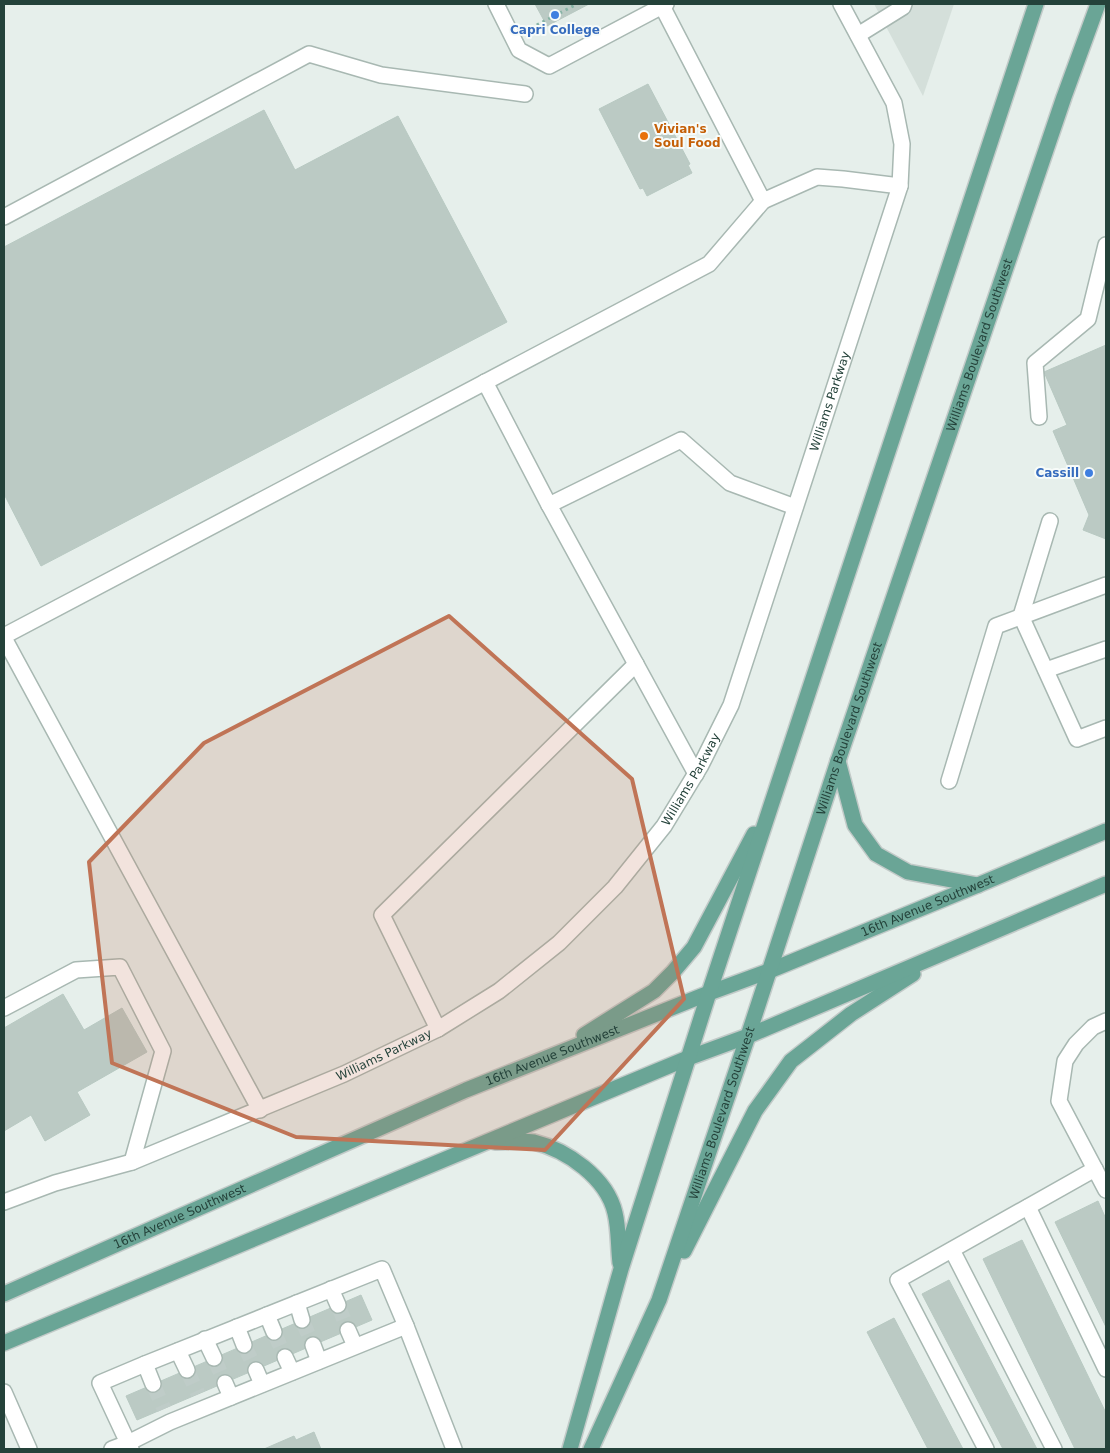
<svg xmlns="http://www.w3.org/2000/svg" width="1110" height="1453" font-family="'DejaVu Sans',sans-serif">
  <rect width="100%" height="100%" fill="#e6efeb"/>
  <polygon fill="#d4dfda" points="874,4 954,4 923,96"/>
  <g fill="#bbcac4" stroke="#b8c9c2">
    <polygon points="535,4 589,4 547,26"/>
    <polygon points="648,84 690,164 688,165 692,173 647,196 643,188 640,189 599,109"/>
    <polygon points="264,110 295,170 398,116 507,322 41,566 4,494 4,247"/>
    <polygon points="1106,345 1106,539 1083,530 1089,515 1053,431 1067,425 1044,372"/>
    <polygon points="63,994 84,1030 122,1008 147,1052 77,1092 90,1115 45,1141 31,1115 4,1131 4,1028"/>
    <polygon points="1098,1201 1106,1219 1106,1327 1055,1222"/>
    <polygon points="1022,1240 1106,1413 1106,1449 1075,1449 983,1259"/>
    <polygon points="949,1280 1037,1449 1003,1449 922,1294"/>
    <polygon points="361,1295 372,1320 137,1420 126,1396"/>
    <polygon points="894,1318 963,1449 928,1449 867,1332"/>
    <polygon points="314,1432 321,1449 264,1449 294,1436 296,1440"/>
  </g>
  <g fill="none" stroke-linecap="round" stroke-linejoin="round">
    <g stroke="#bfccc8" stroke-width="15" stroke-dasharray="15 8" stroke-linecap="butt">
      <polyline points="338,1305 348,1330"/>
      <polyline points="302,1320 313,1345"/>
      <polyline points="274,1332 285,1357"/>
      <polyline points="244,1345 256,1370"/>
      <polyline points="214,1358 225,1383"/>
      <polyline points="187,1370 198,1394"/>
      <polyline points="153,1384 164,1409"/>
    </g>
    <defs>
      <g id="minor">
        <polyline points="496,4 519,50 549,66 666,4"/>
        <polyline points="662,6 763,201 817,177 843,179 900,186"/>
        <polyline points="858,35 903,7 904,4"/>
        <polyline points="4,217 309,54 381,75 525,94"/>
        <polyline points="485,382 549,505"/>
        <polyline points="1039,417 1035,363 1088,319 1106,245"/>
        <polyline points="1050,521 1021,616 1077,739 1106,728"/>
        <polyline points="4,636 709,264 763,201"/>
        <polyline points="4,638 260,1110"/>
        <polyline points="1046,670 1106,649"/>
        <polyline points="696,774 549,505 681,440 730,483 795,507"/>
        <polyline points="949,781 996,626 1106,585"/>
        <polyline points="4,1008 76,970 120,967 163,1051 132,1162"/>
        <polyline points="1106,1021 1093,1027 1076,1044 1065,1061 1059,1101 1106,1190"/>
        <polyline points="438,1029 382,915 636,664"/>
        <path id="s1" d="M4 1202 55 1183 132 1162 344 1074 438 1029 499 991 559 943 615 887 664 826 701 765 731 705 900 186 902 144 894 103 841 4"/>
        <polyline points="1028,1207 1106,1369"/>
        <polyline points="952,1250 1054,1449"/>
        <polyline points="331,1289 338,1305"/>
        <polyline points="297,1303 302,1320"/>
        <polyline points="267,1315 274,1332"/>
        <polyline points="237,1327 244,1345"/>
        <polyline points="348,1330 355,1346"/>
        <polyline points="205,1339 214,1358"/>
        <polyline points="313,1345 319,1361"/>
        <polyline points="178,1351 187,1370"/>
        <polyline points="285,1357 292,1372"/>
        <polyline points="145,1364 153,1384"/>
        <polyline points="256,1370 262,1384"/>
        <polyline points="225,1383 231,1397"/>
        <polyline points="4,1392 29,1449"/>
        <polyline points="112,1449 128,1443 100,1383 145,1364 382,1269 406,1326 454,1449"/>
        <polyline points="131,1449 128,1443 170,1422 406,1326"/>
        <polyline points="986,1449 898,1280 1095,1169"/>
      </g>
      <g id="major">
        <polyline points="838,761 855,825 876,854 908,872 978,885"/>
        <polyline points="584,1035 654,991 673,972 694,947 754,834"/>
        <path d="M495 1142C507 1142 522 1140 534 1142 567 1150 607 1178 615 1213 619 1229 618 1247 620 1263"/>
        <polyline points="684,1251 755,1111 791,1061 851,1014 913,974"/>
        <path id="s2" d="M4 1294 466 1090 709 993 769 971 978 885 1106 831"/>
        <polyline points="4,1343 688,1058 748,1036 1106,884"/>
        <polyline points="570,1449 621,1269 709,993 1036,4"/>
        <path id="s3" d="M591 1449 659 1300 748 1036 838 761 1064 97 1098 4"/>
      </g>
    </defs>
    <use href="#minor" stroke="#a8b8b2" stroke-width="18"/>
    <use href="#major" stroke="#c2cac8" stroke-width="18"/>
    <polyline stroke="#86b3a5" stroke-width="3" stroke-dasharray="2.5 4" stroke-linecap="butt" points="531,28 577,4"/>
    <use href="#minor" stroke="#fff" stroke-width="15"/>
    <use href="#major" stroke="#6aa596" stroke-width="15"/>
  </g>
  <path fill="#c07456" fill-opacity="0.2" stroke="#c07456" stroke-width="4" stroke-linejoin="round" d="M449 616 632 779 684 999 545 1150 296 1137 112 1063 89 862 204 743Z"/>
  <g fill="#3f7fe0" stroke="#f7fbf9" stroke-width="2">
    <circle cx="555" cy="15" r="5"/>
    <circle cx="1089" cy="473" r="5"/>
  </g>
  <circle fill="#e8710a" stroke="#f7fbf9" stroke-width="2" cx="644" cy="136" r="5"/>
  <g text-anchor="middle" stroke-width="4" stroke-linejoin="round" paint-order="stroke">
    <g font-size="12" font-weight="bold" fill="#366cbe" stroke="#f7fbf9">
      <text x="555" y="34">Capri College</text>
      <text x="1079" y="477" text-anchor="end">Cassill</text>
    </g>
    <g font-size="12" font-weight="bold" fill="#c56008" stroke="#f7fbf9" text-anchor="start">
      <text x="654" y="133">Vivian's<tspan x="654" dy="14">Soul Food</tspan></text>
    </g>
    <g font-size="12" fill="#24423a" stroke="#f7fbf9">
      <text dy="4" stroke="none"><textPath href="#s3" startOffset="1171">Williams Boulevard Southwest</textPath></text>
      <text dy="4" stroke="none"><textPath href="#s1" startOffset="1232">Williams Parkway</textPath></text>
      <text dy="4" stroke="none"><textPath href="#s3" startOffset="766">Williams Boulevard Southwest</textPath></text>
      <text dy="4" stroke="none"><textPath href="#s1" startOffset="828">Williams Parkway</textPath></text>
      <text dy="4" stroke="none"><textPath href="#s2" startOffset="1002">16th Avenue Southwest</textPath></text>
      <text dy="4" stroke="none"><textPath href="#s1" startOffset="408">Williams Parkway</textPath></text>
      <text dy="4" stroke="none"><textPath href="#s2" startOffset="598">16th Avenue Southwest</textPath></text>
      <text dy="4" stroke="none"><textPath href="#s3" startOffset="361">Williams Boulevard Southwest</textPath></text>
      <text dy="4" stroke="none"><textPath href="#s2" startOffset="192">16th Avenue Southwest</textPath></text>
    </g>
  </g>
  <rect width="1110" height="1453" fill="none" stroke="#24423a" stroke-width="10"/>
</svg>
